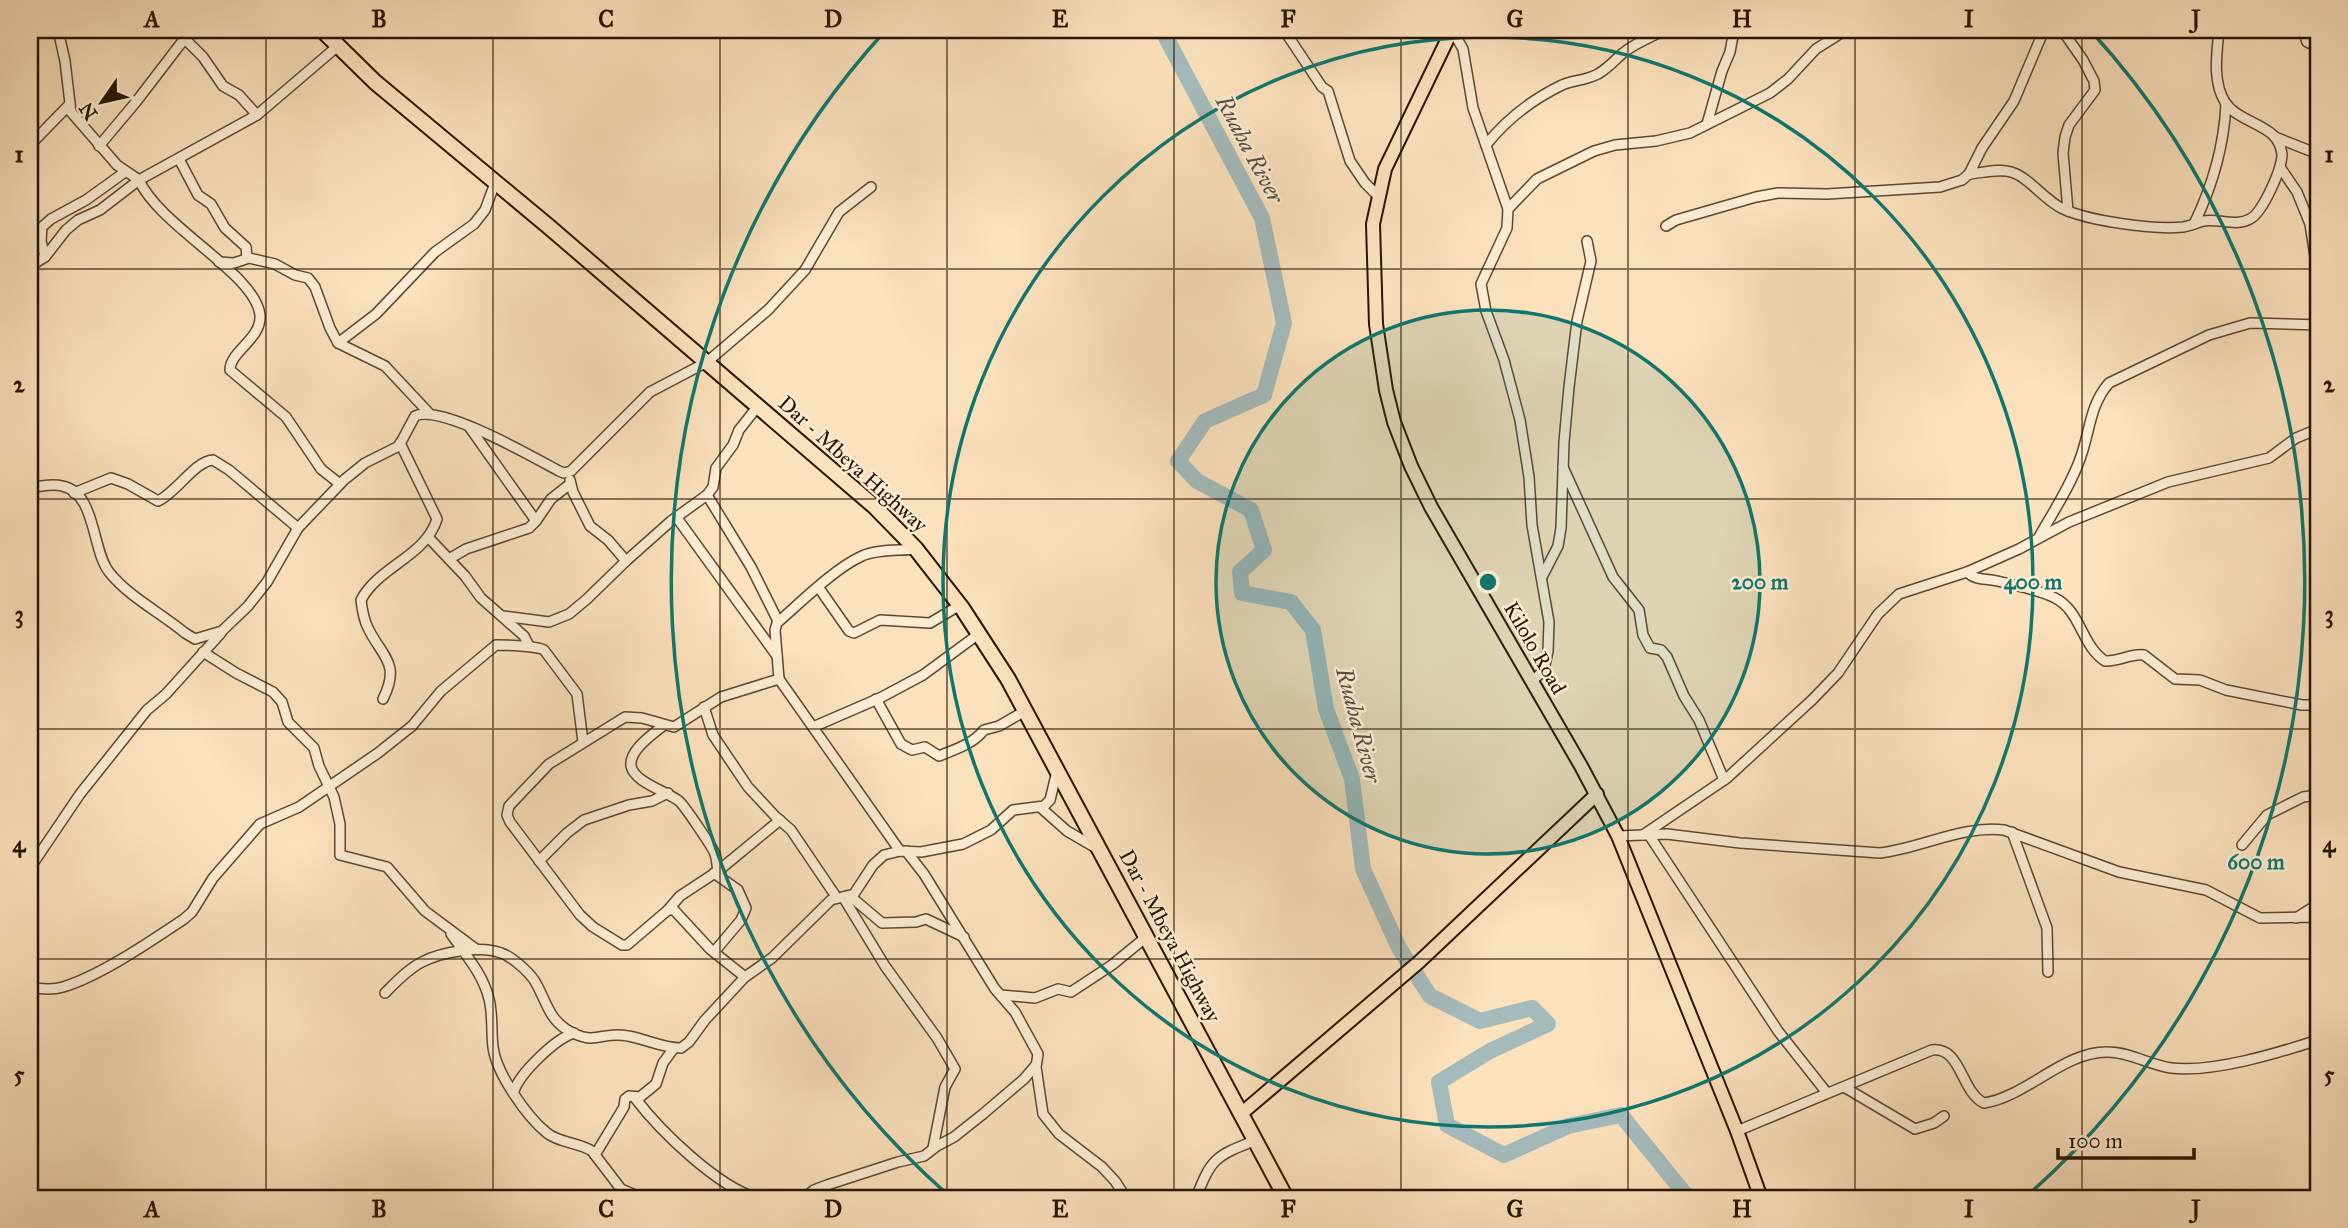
<svg xmlns="http://www.w3.org/2000/svg" width="2348" height="1228" font-family="'IM FELL Great Primer',serif">
  <rect width="100%" height="100%" fill="#fbe1bc"/>
  <filter id="stains"><feTurbulence type="fractalNoise" baseFrequency=".00286" numOctaves="4"/><feColorMatrix values="0 0 0 0 .2 0 0 0 0 .09 0 0 0 0 .02 0 0 0 .5 -.17"/></filter>
  <radialGradient id="worn" r=".72"><stop offset=".6" stop-color="#630" stop-opacity="0"/><stop offset="1" stop-color="#630" stop-opacity=".3"/></radialGradient>
  <g fill="none" stroke-linecap="round" stroke-linejoin="round">
    <polyline stroke="#a4bbbc" stroke-width="16" points="1162,30 1262,218 1284,323 1264,395 1205,421 1178,461 1197,481 1251,510 1264,550 1240,572 1242,593 1291,602 1313,630 1326,709 1352,779 1363,869 1399,948 1430,996 1480,1021 1532,1008 1548,1024 1490,1051 1439,1082 1447,1125 1504,1155 1568,1126 1621,1115 1685,1194 1682,1198"/>
    <defs>
      <g id="minor">
        <polyline points="58,30 65,61 71,112 117,165 139,180 257,115 339,45"/>
        <polyline points="176,30 203,57 223,86 239,95 257,115"/>
        <polyline points="1284,30 1322,87 1328,91 1350,161 1365,183 1378,196"/>
        <polyline points="1452,30 1463,49 1473,108 1508,209 1507,228 1481,284 1486,311 1504,360 1520,420 1529,477 1532,525 1549,622 1548,651 1545,665 1541,673 1532,681"/>
        <polyline points="2062,30 2083,60 2094,81 2095,90 2069,125 2065,137 2063,153 2068,211"/>
        <polyline points="2303,30 2307,42 2318,47"/>
        <polyline points="1707,124 1722,71 1730,52 1734,30"/>
        <polyline points="2275,137 2318,154"/>
        <polyline points="30,145 68,106"/>
        <path d="M1486 145C1506 120 1533 99 1562 85 1574 80 1584 81 1598 74 1608 68 1614 61 1623 53 1635 43 1651 37 1665 30"/>
        <polyline points="99,146 136,102 185,38"/>
        <polyline points="179,159 198,195 211,204 225,228 246,247 247,258"/>
        <polyline points="2280,167 2297,192 2310,224 2318,276"/>
        <path d="M1969 174C1982 173 1999 168 2011 172 2029 177 2044 200 2063 209 2090 221 2153 230 2183 227 2190 226 2196 223 2203 221 2219 218 2235 227 2250 219 2263 212 2282 169 2282 154 2281 147 2278 140 2273 135 2259 122 2236 119 2225 102 2212 81 2217 53 2219 30"/>
        <polyline points="1508,209 1537,179 1594,151 1615,145 1656,141 1690,133 1770,93 1788,79 1816,49 1846,30"/>
        <path d="M2194 224C2212 187 2224 146 2226 104"/>
        <polyline points="1666,226 1676,220 1756,197 1778,193 1827,194 1940,187 1962,180 1969,174 1982,148 2014,101 2044,30"/>
        <polyline points="45,257 41,241 42,227 51,219 86,200 125,172"/>
        <polyline points="219,262 234,263 249,258 275,264 295,275 308,278 315,287 330,328 338,343 385,366 429,413"/>
        <path d="M30 266 45 257 66 230 78 220 100 210 139 180C160 227 255 273 260 315 262 339 230 351 230 370L286 417 321 469 340 484"/>
        <polyline points="338,343 376,314 435,252 474,224 485,210 495,183"/>
        <polyline points="470,428 536,521"/>
        <polyline points="1563,467 1613,577 1639,610 1643,635 1650,648 1661,650 1667,657 1684,696 1699,720 1724,780"/>
        <polyline points="570,480 573,492 590,526 608,540 626,561"/>
        <path d="M30 487C40 487 52 483 62 486 96 492 92 551 109 572 129 597 161 613 185 633L195 639 222 631 248 606 267 582 298 528 344 480 365 463 399 446 415 416C441 404 533 457 559 471L564 473 571 471 650 392 707 362 768 310 805 270 839 212 871 187"/>
        <path d="M74 493 111 478 128 484 158 501C176 493 195 461 213 460L229 470 298 528"/>
        <polyline points="707,495 751,567 778,621"/>
        <polyline points="677,518 777,656"/>
        <polyline points="428,537 465,576 481,598 524,636 529,646"/>
        <path d="M2039 537C2053 512 2070 487 2080 459 2090 433 2089 406 2109 383L2209 335 2250 323 2318 325"/>
        <polyline points="449,559 466,549 529,528 536,521 551,499 570,484"/>
        <path d="M1967 572C1976 581 1985 578 1997 581 2014 585 2040 590 2055 598 2081 611 2081 645 2105 661 2119 662 2131 653 2144 655L2175 679 2200 680 2226 690 2251 695 2302 705H2318"/>
        <polyline points="1542,577 1558,546 1561,528 1564,442 1569,387 1577,321 1591,261 1587,241"/>
        <polyline points="819,588 849,631 854,633 880,620 930,623 960,605"/>
        <polyline points="503,616 549,622 569,614 587,599 626,561 671,521 707,495 713,487 716,468 733,445 739,430 758,406"/>
        <polyline points="203,652 236,673 273,692 282,702 288,722 314,748 319,766 334,797 340,824 340,855 387,867 425,911 476,949"/>
        <polyline points="779,679 900,851"/>
        <path d="M383 699C401 663 382 657 368 628 364 620 362 609 361 600 378 567 426 556 437 519L400 443"/>
        <path d="M876 699 901 744 912 750 925 747 939 756C956 749 973 744 984 730L999 726 1025 711"/>
        <polyline points="704,707 713,735 748,787 776,817 791,830 837,898"/>
        <path d="M664 725C653 734 629 750 631 766 634 782 666 791 679 801 684 805 713 848 715 854 717 860 717 866 718 871"/>
        <polyline points="813,727 880,698 923,675 980,633"/>
        <polyline points="1040,807 1067,831 1098,849"/>
        <polyline points="2012,832 2047,928 2048,972"/>
        <polyline points="1643,835 1727,778 1812,700 1838,673 1878,614 1899,594 1967,572 2019,549 2069,522 2168,482 2269,458 2296,438 2318,429"/>
        <polyline points="1649,835 1778,1031 1827,1093"/>
        <path d="M1618 836 1667 834 1740 843 1880 853C1922 848 1962 825 2004 830L2119 872 2206 890 2260 918 2310 917 2318 922"/>
        <polyline points="2242,845 2267,815 2303,797 2318,795"/>
        <polyline points="906,851 924,874 995,989 1015,1012 1038,1054 1036,1067 1043,1114 1059,1134 1102,1167 1115,1181 1126,1198"/>
        <polyline points="539,861 567,833 584,820 629,805 652,801 668,793"/>
        <polyline points="30,868 80,794 147,710 166,694 221,633"/>
        <polyline points="850,896 882,923 916,922 926,919 964,937"/>
        <polyline points="843,897 885,966 937,1038 955,1069 945,1087 933,1148"/>
        <polyline points="668,910 680,896 718,871 780,820"/>
        <polyline points="2296,918 2318,904"/>
        <path d="M451 934C465 954 483 974 489 999 493 1014 491 1031 493 1047 496 1073 527 1117 547 1133 559 1143 578 1142 592 1151L621 1189 642 1198"/>
        <polyline points="714,952 741,920 746,908 738,890 714,873"/>
        <path d="M745 977 710 949 674 910H668L627 945H622L593 927 580 915 510 822 507 815 509 806 549 764 625 717 642 718 674 727 721 697 779 679 775 630 777 623C800 603 835 568 862 556 877 549 899 551 916 549"/>
        <path d="M30 987C40 989 53 990 63 987 100 976 151 941 184 919L192 912 213 878 260 824 299 807 378 753 412 726 441 691 496 645C505 645 538 646 544 650L577 694 583 742"/>
        <path d="M385 993C396 982 408 969 422 962 441 952 481 945 501 953 511 956 528 971 534 980 545 997 548 1018 566 1029 596 1048 601 1030 628 1036 646 1039 662 1048 681 1048L689 1042 705 1020 745 977 772 958 831 900 854 894 873 865 884 855 900 851 921 852 963 844 991 830 1013 810 1044 806 1050 800 1057 771"/>
        <polyline points="1001,995 1035,998 1058,989 1071,992 1112,965 1145,938"/>
        <polyline points="1844,1087 1915,1129 1934,1123 1944,1116"/>
        <path d="M514 1091C520 1073 555 1039 574 1033"/>
        <path d="M635 1098C661 1132 716 1185 756 1198"/>
        <path d="M1737 1131 1932 1050C1962 1047 1960 1091 1984 1103 2026 1097 2064 1051 2108 1052 2129 1052 2150 1065 2171 1068 2213 1073 2278 1053 2318 1040"/>
        <polyline points="595,1155 624,1107 625,1099 629,1096 640,1097 656,1084 663,1063 674,1048"/>
        <polyline points="804,1198 814,1190 827,1185 898,1162 924,1156 937,1146 954,1137 983,1114 1024,1079 1036,1065"/>
        <path d="M1196 1198C1211 1159 1215 1156 1254 1141"/>
      </g>
      <g id="major">
        <polyline points="1452,30 1385,169 1373,224 1376,324 1386,390 1394,422 1411,466 1431,507 1581,766 1618,836 1737,1131 1761,1198"/>
        <polyline points="1242,1113 1419,962 1597,794"/>
      </g>
      <polyline id="highway" points="322,30 375,82 548,226 875,507 916,549 962,608 1008,679 1286,1198"/>
    </defs>
    <use href="#minor" stroke="#5d472f" stroke-width="12"/>
    <use href="#major" stroke="#281400" stroke-width="16"/>
    <use href="#highway" stroke="#281400" stroke-width="18"/>
    <use href="#minor" stroke="#fcecd3" stroke-width="9"/>
    <use href="#major" stroke="#fbe1bc" stroke-width="12"/>
    <use href="#highway" stroke="#fbe1bc" stroke-width="14"/>
  </g>
  <path fill="none" stroke="#281400" stroke-width="2" stroke-opacity="0.55" d="M266 30V1198M493 30V1198M720 30V1198M947 30V1198M1174 30V1198M1401 30V1198M1628 30V1198M1855 30V1198M2082 30V1198M30 269H2318M30 499H2318M30 729H2318M30 959H2318"/>
  <circle cx="1488" cy="582" r="272" fill="#0f766e" fill-opacity=".12"/>
  <g fill="none" stroke="#0f766e" stroke-width="3.5">
    <circle cx="1488" cy="582" r="272"/>
    <circle cx="1488" cy="582" r="545"/>
    <path d="M947 1194A817 817 0 0 1 886 30M2090 30A817 817 0 0 1 2029 1194"/>
  </g>
  <g text-anchor="middle" stroke-width="5" stroke-linejoin="round" paint-order="stroke">
    <g font-size="21" fill="#281400" stroke="#fcecd3">
      <text transform="translate(853 464) rotate(42)" y="7">Dar - Mbeya Highway</text>
      <text transform="translate(1535 648) rotate(60)" y="7">Kilolo Road</text>
      <text transform="translate(1170 936) rotate(62)" y="7">Dar - Mbeya Highway</text>
    </g>
    <g font-size="23" font-style="italic" fill="#534e42" stroke="#fcecd3">
      <text transform="translate(1250 149) rotate(62)" y="8">Ruaha River</text>
      <text transform="translate(1359 725) rotate(75)" y="8">Ruaha River</text>
    </g>
  </g>
  <circle cx="1488" cy="582" r="10" fill="#0f766e" stroke="#fcecd3" stroke-width="3.5"/>
  <g font-size="21" text-anchor="middle" font-weight="bold" fill="#0f766e" stroke="#fcecd3" stroke-width="5" stroke-linejoin="round" paint-order="stroke">
    <text x="1760" y="589">200 m</text>
    <text x="2033" y="589">400 m</text>
    <text x="2256" y="869">600 m</text>
  </g>
  <rect width="2348" height="1228" fill="none" stroke="#fbe1bc" stroke-width="77"/>
  <g transform="translate(102 102) rotate(236)" stroke="#fcecd3" stroke-width="5" paint-order="stroke">
  <path d="M0-5L12 26L0 18L-12 26Z" fill="#281400"/>
  <text y="-10" font-size="19" font-weight="bold" text-anchor="middle" fill="#281400">N</text>
  </g>
  <path d="M2058 1148v10h136v-10" fill="none" stroke="#281400" stroke-width="3.5"/>
  <text x="2068" y="1148" font-size="21" fill="#281400" stroke="#fcecd3" stroke-width="5" paint-order="stroke">100 m</text>
  <rect x="38" y="38" width="2272" height="1152" fill="none" stroke="#281400" stroke-width="2.5"/>
  <g font-size="23" text-anchor="middle" font-weight="bold" fill="#281400">
    <text x="152" y="27">A</text>
    <text x="379" y="27">B</text>
    <text x="606" y="27">C</text>
    <text x="833" y="27">D</text>
    <text x="1060" y="27">E</text>
    <text x="1288" y="27">F</text>
    <text x="1515" y="27">G</text>
    <text x="1742" y="27">H</text>
    <text x="1969" y="27">I</text>
    <text x="2196" y="27">J</text>
    <text x="19" y="162">1</text>
    <text x="2329" y="162">1</text>
    <text x="19" y="392">2</text>
    <text x="2329" y="392">2</text>
    <text x="19" y="622">3</text>
    <text x="2329" y="622">3</text>
    <text x="19" y="852">4</text>
    <text x="2329" y="852">4</text>
    <text x="19" y="1082">5</text>
    <text x="2329" y="1082">5</text>
    <text x="152" y="1217">A</text>
    <text x="379" y="1217">B</text>
    <text x="606" y="1217">C</text>
    <text x="833" y="1217">D</text>
    <text x="1060" y="1217">E</text>
    <text x="1288" y="1217">F</text>
    <text x="1515" y="1217">G</text>
    <text x="1742" y="1217">H</text>
    <text x="1969" y="1217">I</text>
    <text x="2196" y="1217">J</text>
  </g>
  <rect width="100%" height="100%" filter="url(#stains)"/>
  <rect width="100%" height="100%" fill="url(#worn)"/>
</svg>
